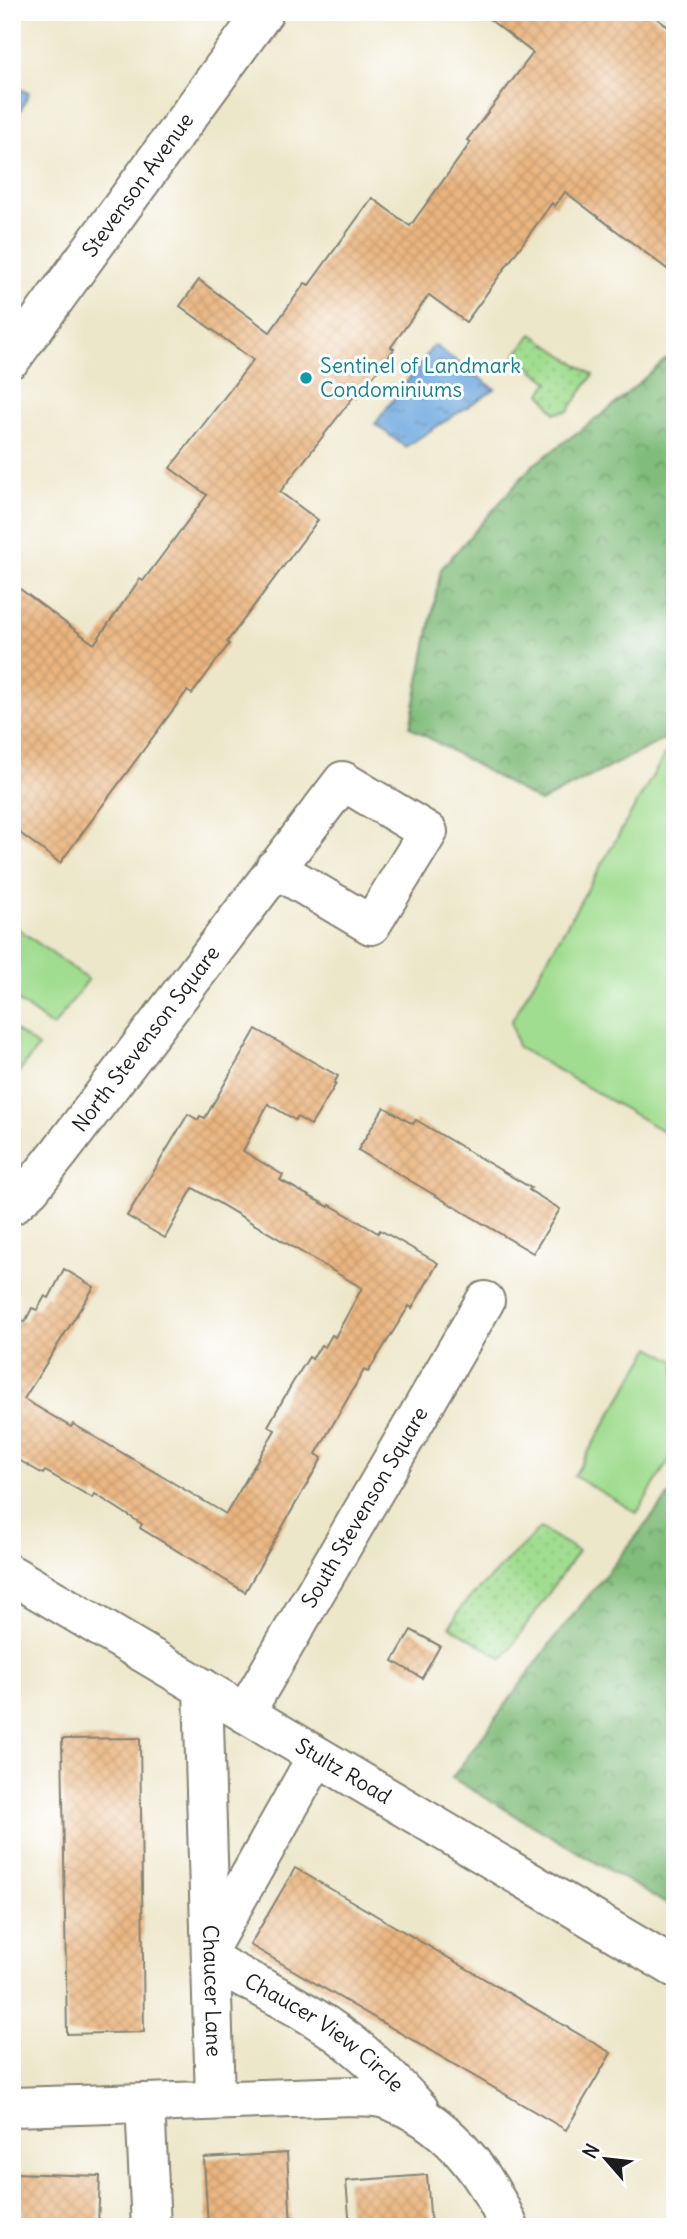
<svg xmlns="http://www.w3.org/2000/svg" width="687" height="2239" font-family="Delius,sans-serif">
  <defs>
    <pattern id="grass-dots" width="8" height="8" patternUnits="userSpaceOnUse" patternTransform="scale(1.75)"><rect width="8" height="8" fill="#a1dd90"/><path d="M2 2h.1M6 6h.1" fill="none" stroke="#8abd7c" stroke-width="1.8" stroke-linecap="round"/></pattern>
    <pattern id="forest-crowns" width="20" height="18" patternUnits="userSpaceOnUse" patternTransform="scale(1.75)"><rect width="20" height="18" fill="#80bc7a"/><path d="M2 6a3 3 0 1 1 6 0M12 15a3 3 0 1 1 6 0" fill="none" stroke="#689863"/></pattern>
    <pattern id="water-ripples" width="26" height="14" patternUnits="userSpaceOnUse" patternTransform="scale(1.75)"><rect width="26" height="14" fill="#6fa9df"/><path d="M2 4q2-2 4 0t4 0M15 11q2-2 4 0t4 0" fill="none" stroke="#5a89b4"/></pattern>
    <pattern id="building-cross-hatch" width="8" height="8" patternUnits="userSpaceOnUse" patternTransform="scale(1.75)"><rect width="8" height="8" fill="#eab57f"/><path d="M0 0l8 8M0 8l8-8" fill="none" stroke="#c89b6d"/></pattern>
  </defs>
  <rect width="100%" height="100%" fill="#fff"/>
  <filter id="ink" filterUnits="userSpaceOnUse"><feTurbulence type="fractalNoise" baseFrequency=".0143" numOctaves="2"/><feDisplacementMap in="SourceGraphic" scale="14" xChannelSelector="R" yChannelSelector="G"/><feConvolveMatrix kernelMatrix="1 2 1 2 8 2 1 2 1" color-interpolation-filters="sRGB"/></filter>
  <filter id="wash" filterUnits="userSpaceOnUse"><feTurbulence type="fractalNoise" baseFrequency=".00686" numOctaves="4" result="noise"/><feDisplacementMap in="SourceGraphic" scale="28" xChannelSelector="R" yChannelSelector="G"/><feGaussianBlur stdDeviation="1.57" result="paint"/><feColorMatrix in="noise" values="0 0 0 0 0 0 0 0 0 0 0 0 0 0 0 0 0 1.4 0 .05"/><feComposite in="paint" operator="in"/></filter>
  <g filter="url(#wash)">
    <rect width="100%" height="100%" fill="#ede7ca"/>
    <g fill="url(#grass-dots)" stroke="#5e7c56" stroke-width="2">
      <polygon points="532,334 593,375 568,411 555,413 541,393 549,382 515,356"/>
      <polygon points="540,1528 578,1551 503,1659 450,1626 462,1606"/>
    </g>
    <g fill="url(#forest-crowns)" stroke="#4e6c4b" stroke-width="2">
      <polygon points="675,351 675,734 540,802 410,727 441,569 532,466 613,406"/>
      <polygon points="675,1488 675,1909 452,1778 553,1640"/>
    </g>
    <g fill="#a1dd90" stroke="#5e7c56" stroke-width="2">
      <polygon points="675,737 675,1138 518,1047 511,1022"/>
      <polygon points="12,924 88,980 53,1027 12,997"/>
      <polygon points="12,1028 38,1047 12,1082"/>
      <polygon points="651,1347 675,1361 675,1450 637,1513 574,1476"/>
    </g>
    <g fill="url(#water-ripples)" stroke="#46627e" stroke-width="2">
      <polygon points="12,85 29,93 12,128"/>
      <polygon points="434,345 495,389 405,447 375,424"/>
    </g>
    <g id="blocks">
      <g fill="url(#building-cross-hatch)">
        <polygon points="480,12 648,12 675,32 675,275 565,192 555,206 552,203 466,322 429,295 391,347 394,349 357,398 354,396 280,492 318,520 227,642 229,644 192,694 187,691 60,863 12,827 12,583 94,644 140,579 143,581 207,495 170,468 253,360 180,306 199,280 270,332 305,283 309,285 372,198 410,226 471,142 467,140 533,53"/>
        <polygon points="256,1029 338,1076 334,1083 336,1084 311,1125 297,1117 295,1120 268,1104 243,1151 283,1175 280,1180 329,1207 330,1205 378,1233 380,1230 438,1263 412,1308 409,1306 368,1372 364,1370 316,1454 322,1458 245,1592 140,1528 142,1524 95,1494 93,1498 45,1471 43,1474 12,1456 12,1315 25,1322 32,1308 37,1310 45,1296 49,1298 64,1269 94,1287 24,1399 71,1427 73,1424 226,1514 275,1430 268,1426 293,1382 309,1357 312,1359 321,1345 325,1347 332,1335 335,1337 362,1288 193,1188 165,1238 127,1216 188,1114 198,1120 200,1116 205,1118"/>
        <polygon points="384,1107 413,1124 416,1120 531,1188 529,1190 560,1209 533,1253 358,1150"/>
        <polygon points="411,1630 440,1646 422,1678 393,1661"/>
        <polygon points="140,1738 144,2032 67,2034 62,1739"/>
        <polygon points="295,1868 611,2053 566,2130 250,1945"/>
        <polygon points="287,2153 291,2227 208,2227 204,2158"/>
        <polygon points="12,2173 100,2176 98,2227 12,2227"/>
        <polygon points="427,2175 431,2227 350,2227 346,2181"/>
      </g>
    </g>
  </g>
  <g filter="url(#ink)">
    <use href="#blocks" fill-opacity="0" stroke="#848273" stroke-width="2"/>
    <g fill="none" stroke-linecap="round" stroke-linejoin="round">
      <defs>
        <g id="street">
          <path id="s1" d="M12 358 264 12"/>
          <path id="s2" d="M12 1205 31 1188 59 1153 343 781 428 832 371 925 275 868"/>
          <path id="s3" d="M12 1575 675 1968"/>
          <path id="s4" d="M203 1688 215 2099"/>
          <path id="s5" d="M245 1713 485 1301"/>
          <polyline points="211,1945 317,1756"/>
          <path id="s6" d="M211 1960C257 1986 307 2009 349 2042 375 2062 397 2085 419 2109"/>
          <polyline points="12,2107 145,2103"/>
          <path d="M151 2227 145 2103 353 2096C364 2097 376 2096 385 2099 445 2119 485 2171 509 2227"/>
        </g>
      </defs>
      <use href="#street" stroke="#848273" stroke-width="42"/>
      <use href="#street" stroke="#fff" stroke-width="38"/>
    </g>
  </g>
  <circle fill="#0f9aa8" stroke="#fff" stroke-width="2.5" cx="306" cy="378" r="7"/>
  <g text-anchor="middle" stroke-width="6" stroke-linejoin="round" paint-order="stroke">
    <g font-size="21" fill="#1c1c1c" stroke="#fff">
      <text dy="7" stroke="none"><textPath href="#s1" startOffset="214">Stevenson Avenue</textPath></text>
      <text dy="7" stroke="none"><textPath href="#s2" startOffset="214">North Stevenson Square</textPath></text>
      <text dy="7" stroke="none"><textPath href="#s5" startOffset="238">South Stevenson Square</textPath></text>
      <text dy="7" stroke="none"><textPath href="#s3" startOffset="385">Stultz Road</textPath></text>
      <text dy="7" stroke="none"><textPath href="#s4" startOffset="303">Chaucer Lane</textPath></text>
      <text dy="7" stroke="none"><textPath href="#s6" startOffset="135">Chaucer View Circle</textPath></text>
    </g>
    <g font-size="21" fill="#0d838f" stroke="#fff" text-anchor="start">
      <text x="320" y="373">Sentinel of Landmark<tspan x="320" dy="24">Condominiums</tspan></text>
    </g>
  </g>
  <rect width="687" height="2239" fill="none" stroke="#fff" stroke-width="42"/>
  <g transform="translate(606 2159) rotate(298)" stroke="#ffffff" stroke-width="5" paint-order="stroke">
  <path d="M0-5L12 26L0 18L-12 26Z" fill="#1c1c1c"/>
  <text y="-10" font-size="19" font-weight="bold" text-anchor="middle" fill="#1c1c1c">N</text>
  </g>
</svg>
